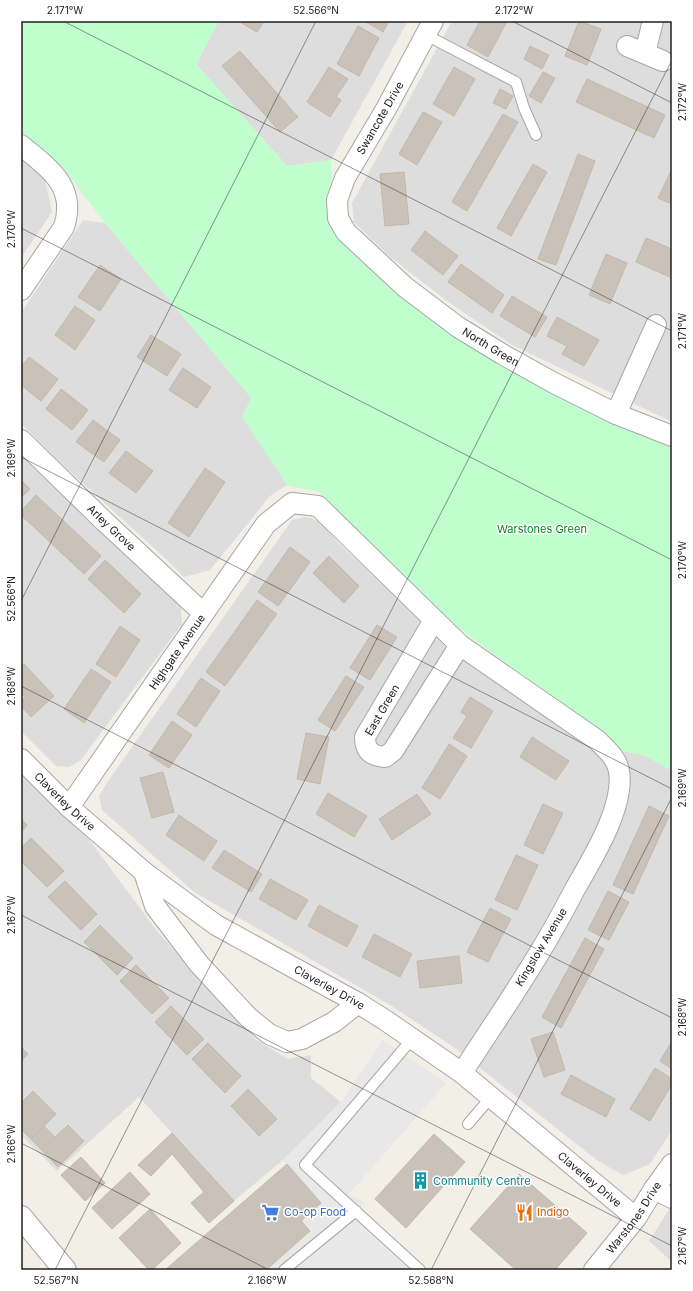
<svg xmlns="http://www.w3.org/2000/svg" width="693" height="1291" font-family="Inter,sans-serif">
  <rect width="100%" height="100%" fill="#f1efe6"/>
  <g fill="#dedddd">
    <polygon points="219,21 408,21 331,160 287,166 196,64"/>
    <polygon points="452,21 672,21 672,422 512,345 447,301 389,256 354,222 352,203"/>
    <polygon points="21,157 44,175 52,212 21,258"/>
    <polygon points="83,220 105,223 252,398 279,472 287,485 270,496 210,570 184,577 165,558 55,458 21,423 21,313"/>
    <polygon points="21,454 181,607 182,624 80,761 69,767 56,766 21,731"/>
    <polygon points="306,517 320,521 340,545 475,668 598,752 616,750 644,755 672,771 672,1130 650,1164 623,1175 598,1161 452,1046 390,1005 194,892 102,810 99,796 108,781 292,520"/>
    <polygon points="21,775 85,834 157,931 255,1039 288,1059 311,1055 311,1078 341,1102 283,1160 234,1201 139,1097 57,1171 21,1135"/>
    <polygon points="672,1205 672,1262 649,1241"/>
  </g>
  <polygon fill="#c0fecd" points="21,21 219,21 196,64 287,166 331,160 332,223 376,272 672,443 672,771 644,755 616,750 603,735 457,627 375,549 319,492 287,485 242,417 251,398 105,223 62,166 21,132"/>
  <polygon fill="#e8e8e8" points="383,1040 446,1083 349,1194 365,1203 354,1213 420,1270 266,1270 310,1232 301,1221 321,1203 283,1160 341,1102"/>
  <g fill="#cac2b8" stroke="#c5b7a7">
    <polygon points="238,21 264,21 257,32"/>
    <polygon points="364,21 389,21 383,32"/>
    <polygon points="480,21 507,21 488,57 467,45"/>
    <polygon points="579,21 601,29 587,65 565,56"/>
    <polygon points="358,26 379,38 359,76 337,64"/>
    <polygon points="530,46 549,55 542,69 524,59"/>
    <polygon points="240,51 298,117 280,132 222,66"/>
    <polygon points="329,67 348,79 336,97 341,100 330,117 307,102"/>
    <polygon points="454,67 475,79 454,116 433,104"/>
    <polygon points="543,72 555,78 541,103 529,96"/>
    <polygon points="587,79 665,115 654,138 576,102"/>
    <polygon points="500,89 513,96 506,109 493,103"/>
    <polygon points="423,112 442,122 417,165 399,154"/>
    <polygon points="503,114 518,122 467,211 452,202"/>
    <polygon points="578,154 595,161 556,265 538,259"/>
    <polygon points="533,164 547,172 511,236 497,228"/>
    <polygon points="672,169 672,204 658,198"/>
    <polygon points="404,172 409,224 385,226 380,174"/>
    <polygon points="425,231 458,256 443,275 411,250"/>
    <polygon points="646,238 672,249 672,278 636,262"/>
    <polygon points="606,254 627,263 610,304 589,295"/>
    <polygon points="461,264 504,295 492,313 448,282"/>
    <polygon points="100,265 121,279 100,311 78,297"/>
    <polygon points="512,296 547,317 535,337 500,316"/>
    <polygon points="75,306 95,320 75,350 55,335"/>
    <polygon points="557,317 599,340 584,366 562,354 567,346 547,336"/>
    <polygon points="151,335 181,354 167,376 137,357"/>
    <polygon points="29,357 58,379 41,401 21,385 21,367"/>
    <polygon points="183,368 211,387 197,408 169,390"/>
    <polygon points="61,389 88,410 72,430 46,409"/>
    <polygon points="93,420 120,440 104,462 76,442"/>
    <polygon points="126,451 153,471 136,493 109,473"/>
    <polygon points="205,468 225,482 189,537 168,523"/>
    <polygon points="21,480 30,489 21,498"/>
    <polygon points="36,495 101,556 84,574 21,515 21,511"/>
    <polygon points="290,547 310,562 278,606 258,592"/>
    <polygon points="329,556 359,586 344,603 313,573"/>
    <polygon points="105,560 141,594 124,613 88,579"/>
    <polygon points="257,600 277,614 225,686 206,672"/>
    <polygon points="377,625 397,637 370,680 350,668"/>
    <polygon points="120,626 140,640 116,677 96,664"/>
    <polygon points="24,664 54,696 31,717 21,706 21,701 25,697 21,693 21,667"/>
    <polygon points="91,669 111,682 84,723 64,709"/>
    <polygon points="346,676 364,687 335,731 318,720"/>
    <polygon points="201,678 220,691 196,727 177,714"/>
    <polygon points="470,697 493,711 471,748 453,738 467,716 461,712"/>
    <polygon points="172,721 192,735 169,768 149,755"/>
    <polygon points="306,733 329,737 320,784 297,779"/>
    <polygon points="532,737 569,761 556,780 520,757"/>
    <polygon points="449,744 467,756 440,799 422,788"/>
    <polygon points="163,772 174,812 152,818 140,778"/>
    <polygon points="328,793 367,816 354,837 316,814"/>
    <polygon points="417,794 431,814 392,840 379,819"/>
    <polygon points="543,804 563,813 543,854 524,845"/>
    <polygon points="649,806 669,816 633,894 613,885"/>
    <polygon points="179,815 217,841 204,861 166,835"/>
    <polygon points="21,819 27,825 21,832"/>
    <polygon points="31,838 64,871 47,887 21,861 21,848"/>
    <polygon points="224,850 262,874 251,892 212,868"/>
    <polygon points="516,855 538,865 517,910 495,900"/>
    <polygon points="270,879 308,900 296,920 259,899"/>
    <polygon points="65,881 97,914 81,930 48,897"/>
    <polygon points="608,891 629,902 609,940 588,930"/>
    <polygon points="319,905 358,926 347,947 308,926"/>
    <polygon points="490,908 511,919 488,962 467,952"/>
    <polygon points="100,925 133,958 117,975 84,942"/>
    <polygon points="374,934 412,954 400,977 362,957"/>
    <polygon points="585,938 604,949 561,1028 542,1017"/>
    <polygon points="459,956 462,983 420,988 417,961"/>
    <polygon points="136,965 169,998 152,1014 120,981"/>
    <polygon points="171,1006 204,1039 187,1055 155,1022"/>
    <polygon points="553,1032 565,1070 544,1077 531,1039"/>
    <polygon points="672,1041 672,1069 660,1061"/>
    <polygon points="208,1043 241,1076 225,1093 192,1059"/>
    <polygon points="21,1047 28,1054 21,1061"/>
    <polygon points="655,1068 672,1079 672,1084 650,1121 630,1109"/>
    <polygon points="571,1075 615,1099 606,1117 561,1094"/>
    <polygon points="248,1089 277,1119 259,1136 231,1106"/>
    <polygon points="33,1091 56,1114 31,1139 21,1129 21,1103"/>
    <polygon points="68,1125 84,1141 58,1167 31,1139 44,1126 55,1137"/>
    <polygon points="172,1133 234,1201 209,1223 191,1203 204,1192 172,1154 151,1176 138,1165"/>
    <polygon points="434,1134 465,1162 406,1228 375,1199"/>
    <polygon points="81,1157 105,1183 85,1201 61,1175"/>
    <polygon points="287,1164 321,1203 301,1221 310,1231 266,1270 165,1270"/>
    <polygon points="130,1172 150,1194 112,1229 92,1208"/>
    <polygon points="519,1174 587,1233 555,1270 516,1270 470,1229"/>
    <polygon points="150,1209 181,1243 152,1270 149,1270 119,1238"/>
  </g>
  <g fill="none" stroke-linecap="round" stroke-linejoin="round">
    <defs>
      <g id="service">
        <polyline points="426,35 516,82 524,108 536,135"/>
        <polyline points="412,1039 305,1165 420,1270"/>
        <polyline points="468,1124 491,1097"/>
        <polyline points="284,1270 356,1211"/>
      </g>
      <g id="minor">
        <path id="s1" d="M433 21 386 109 345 178 337 200 338 218 346 232 405 287 458 327 502 354 554 383 616 414 672 436"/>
        <polyline points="627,46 663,61"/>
        <polyline points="645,53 653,21"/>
        <path d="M21 145C49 169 77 186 64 227L21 290"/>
        <polyline points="616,414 656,325"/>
        <path id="s2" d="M21 440 104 521 203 613"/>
        <path d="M434 620 365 737C365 751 372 756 385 757L393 751 460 645"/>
        <path id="s3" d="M21 759 69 807 144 872 216 925 358 1003 385 1020 462 1073 636 1218"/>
        <path id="s4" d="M69 807 266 524 292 503 318 506 460 645 597 740C606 749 617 758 619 771 625 807 592 859 575 889 565 908 555 927 544 945 518 989 489 1031 462 1073"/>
        <polyline points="144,872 155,906 199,964 248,1017 269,1034 287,1042 302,1039 334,1022 358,1003"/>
        <polyline points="654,1189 672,1198"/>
        <path id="s5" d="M594 1270 636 1218 654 1189 672 1164"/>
      </g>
      <polyline id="tertiary" points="21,1217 65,1270"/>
    </defs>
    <use href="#service" stroke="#a7a7a7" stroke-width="12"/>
    <use href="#minor" stroke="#a7a7a7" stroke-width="22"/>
    <use href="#tertiary" stroke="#a7a7a7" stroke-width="24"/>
    <use href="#service" stroke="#fff" stroke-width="10"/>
    <use href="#minor" stroke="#fff" stroke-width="20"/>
    <use href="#tertiary" stroke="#fff" stroke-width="22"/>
  </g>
  <path fill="none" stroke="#202020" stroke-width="1" stroke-opacity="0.45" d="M63 21 672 331M512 21 672 103M21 228 672 560M21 457 672 789M21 601 316 21M21 686 672 1018M21 915 672 1246M21 1143 269 1270M55 1270 672 60M431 1270 672 797"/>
  <defs>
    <symbol id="building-bare" viewBox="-9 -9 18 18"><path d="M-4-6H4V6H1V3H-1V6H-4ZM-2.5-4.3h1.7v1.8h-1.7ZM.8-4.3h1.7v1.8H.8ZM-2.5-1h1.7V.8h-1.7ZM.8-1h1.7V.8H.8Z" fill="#0f9aa8" stroke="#fff" stroke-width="2.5" paint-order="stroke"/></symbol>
    <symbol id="supermarket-bare" viewBox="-9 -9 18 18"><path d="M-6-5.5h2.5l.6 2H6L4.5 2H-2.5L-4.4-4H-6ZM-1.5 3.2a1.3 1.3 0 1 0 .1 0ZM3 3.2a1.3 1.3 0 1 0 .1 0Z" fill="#3f7fe0" stroke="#fff" stroke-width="2.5" paint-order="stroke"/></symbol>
    <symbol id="restaurant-bare" viewBox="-9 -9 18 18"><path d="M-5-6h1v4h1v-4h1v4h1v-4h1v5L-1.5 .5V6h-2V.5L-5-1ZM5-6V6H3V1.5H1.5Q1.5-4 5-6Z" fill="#e8710a" stroke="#fff" stroke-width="2.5" paint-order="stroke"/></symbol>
  </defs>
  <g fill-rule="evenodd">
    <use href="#building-bare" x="408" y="1168" width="25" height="25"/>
    <use href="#supermarket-bare" x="258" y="1200" width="25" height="25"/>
    <use href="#restaurant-bare" x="512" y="1200" width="25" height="25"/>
  </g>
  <g text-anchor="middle" stroke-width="3" stroke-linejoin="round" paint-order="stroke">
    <g font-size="11" fill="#202020" stroke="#fff">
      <text transform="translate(380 118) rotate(-60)" y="4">Swancote Drive</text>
      <text dy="4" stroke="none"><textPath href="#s1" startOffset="423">North Green</textPath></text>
      <text dy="4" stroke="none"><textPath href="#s2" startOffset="126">Arley Grove</textPath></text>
      <text dy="4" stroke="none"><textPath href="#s4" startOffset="189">Highgate Avenue</textPath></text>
      <text transform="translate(382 710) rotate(-60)" y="4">East Green</text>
      <text dy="4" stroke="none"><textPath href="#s3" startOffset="61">Claverley Drive</textPath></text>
      <text transform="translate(541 947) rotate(-59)" y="4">Kingslow Avenue</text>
      <text dy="4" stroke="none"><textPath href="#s3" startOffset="386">Claverley Drive</textPath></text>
      <text dy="4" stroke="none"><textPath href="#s3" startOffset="710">Claverley Drive</textPath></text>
      <text dy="4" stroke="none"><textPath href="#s5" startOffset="66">Warstones Drive</textPath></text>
    </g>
    <g font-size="11" fill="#028a1e" stroke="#fff">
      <text x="542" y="533">Warstones Green</text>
    </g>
    <g font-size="11" fill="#0d838f" stroke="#fff" text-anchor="start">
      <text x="433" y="1185">Community Centre</text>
    </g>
    <g font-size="11" fill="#366cbe" stroke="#fff" text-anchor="start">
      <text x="284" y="1216">Co-op Food</text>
    </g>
    <g font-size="11" fill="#c56008" stroke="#fff" text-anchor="start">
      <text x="537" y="1216">Indigo</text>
    </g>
  </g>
  <rect width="693" height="1291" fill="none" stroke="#ffffff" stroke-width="44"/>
  <rect x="22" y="22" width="649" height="1247" fill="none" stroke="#202020" stroke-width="1.5"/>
  <g font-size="10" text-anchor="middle" fill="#202020">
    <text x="65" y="14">2.171°W</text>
    <text x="316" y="14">52.566°N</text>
    <text x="514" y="14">2.172°W</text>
    <text transform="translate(682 102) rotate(-90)" y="4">2.172°W</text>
    <text transform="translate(11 229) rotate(-90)" y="4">2.170°W</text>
    <text transform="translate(682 331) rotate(-90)" y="4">2.171°W</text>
    <text transform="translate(11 458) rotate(-90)" y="4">2.169°W</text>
    <text transform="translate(682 560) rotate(-90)" y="4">2.170°W</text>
    <text transform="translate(11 599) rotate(-90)" y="4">52.566°N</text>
    <text transform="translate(11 686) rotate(-90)" y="4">2.168°W</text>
    <text transform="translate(682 788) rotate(-90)" y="4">2.169°W</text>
    <text transform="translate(11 915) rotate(-90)" y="4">2.167°W</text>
    <text transform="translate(682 1017) rotate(-90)" y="4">2.168°W</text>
    <text transform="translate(11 1144) rotate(-90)" y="4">2.166°W</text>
    <text transform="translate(682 1246) rotate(-90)" y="4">2.167°W</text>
    <text x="56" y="1284">52.567°N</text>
    <text x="267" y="1284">2.166°W</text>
    <text x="431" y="1284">52.568°N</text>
  </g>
</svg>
